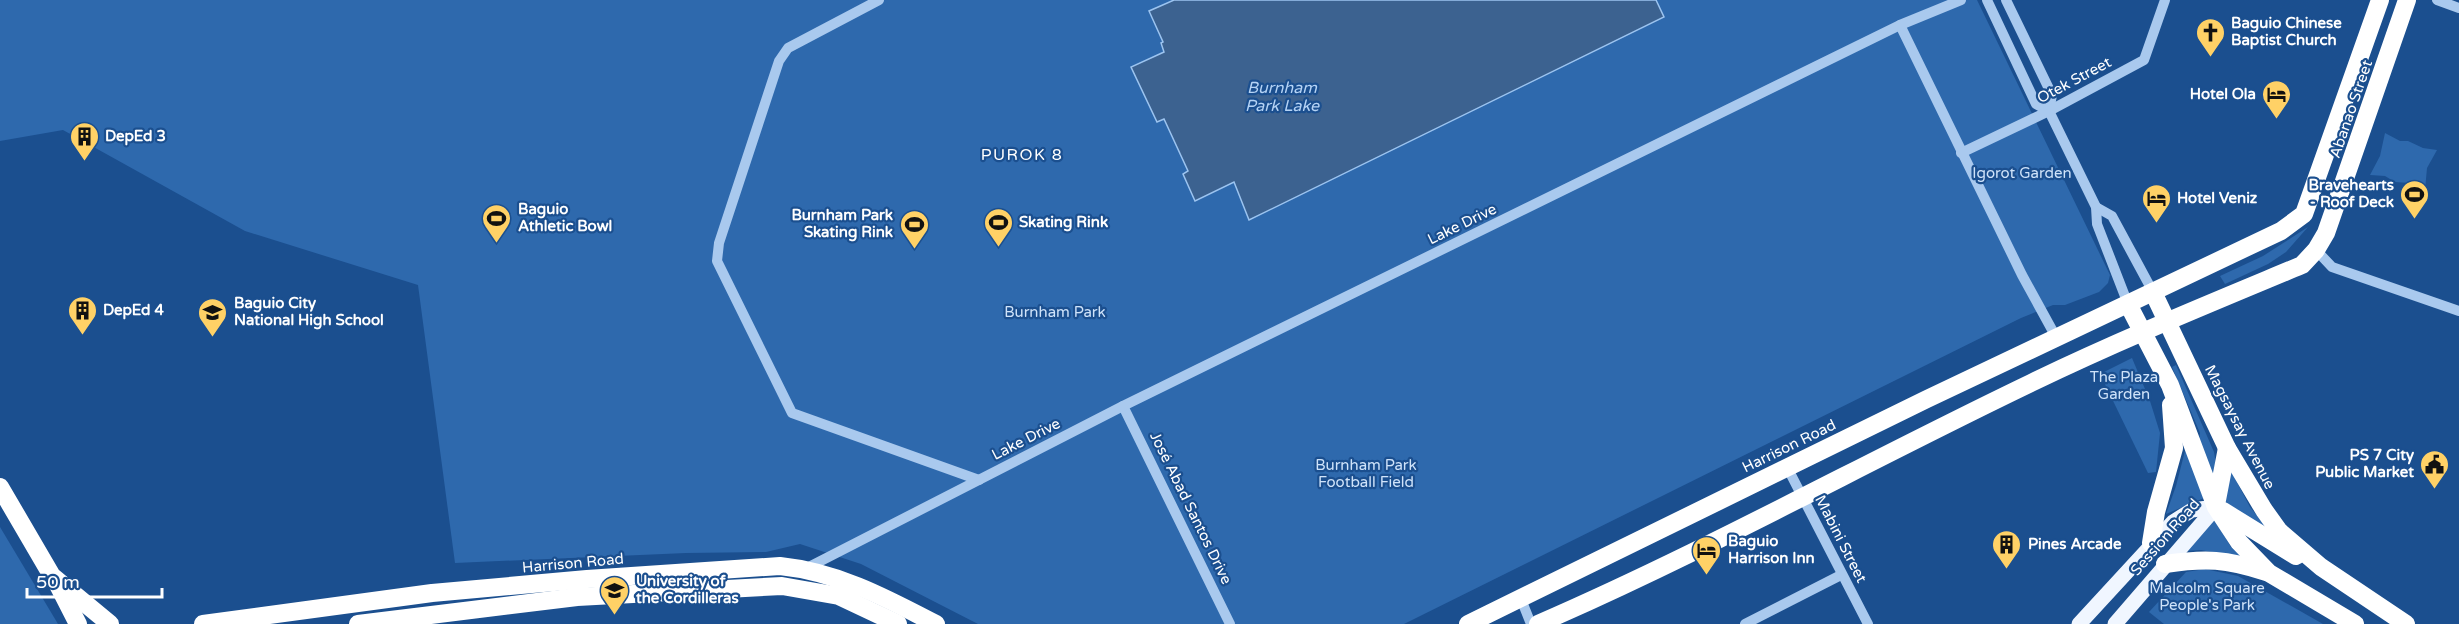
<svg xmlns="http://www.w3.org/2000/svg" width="2459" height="624" font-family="'Varela Round',sans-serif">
  <rect width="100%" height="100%" fill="#1b4f8f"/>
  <g fill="#2e69ad">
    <polygon points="0,0 1977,0 2110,275 2108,283 2099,292 2065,305 2053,305 2021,318 1404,624 978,624 861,564 800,544 766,552 686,553 455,563 418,285 245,231 63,130 0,141"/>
    <polygon points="2385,133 2400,141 2408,141 2423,148 2437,150 2427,168 2425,190 2410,183 2395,182 2385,176 2370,175 2380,156"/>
    <polygon points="2308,227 2286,252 2268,264 2225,284 2220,276 2263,256"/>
    <polygon points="2132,358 2150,401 2160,433 2156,472 2148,473 2100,374"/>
    <polygon points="2176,365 2214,452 2216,464 2213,476 2199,443 2200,433 2172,367"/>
    <polygon points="2186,447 2204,498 2166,514 2176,486"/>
    <polygon points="2231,471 2250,507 2271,533 2228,507 2224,498"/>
    <polygon points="2214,519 2231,547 2245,558 2201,550 2185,551"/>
    <polygon points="0,527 58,624 0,624"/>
    <polygon points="2205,569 2238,576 2323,624 2164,624 2149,612 2186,572"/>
  </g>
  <polygon fill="#3c6290" stroke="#9cc4f0" stroke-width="1.5" points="1174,0 1656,0 1664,17 1249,220 1234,182 1195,201 1183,174 1188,171 1164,119 1157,122 1131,67 1164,52 1161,43 1163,42 1149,11"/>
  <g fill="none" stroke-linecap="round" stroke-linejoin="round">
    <g stroke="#a9c9ee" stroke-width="10">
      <polyline points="879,0 788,48 779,61 719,243 717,261 792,413 979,480"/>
      <polyline points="1987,0 2036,104 2049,111 2096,207 2097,224 2128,304"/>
      <polyline points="2006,0 2052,95 2049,111"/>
      <polyline points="2437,0 2459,8"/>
      <polyline points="1900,25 2022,275 2056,337"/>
      <polyline points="1961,153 2049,111 2144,60 2165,0"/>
      <polyline points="2096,207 2112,216 2153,292"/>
      <polyline points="2316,250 2332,267 2459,311"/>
      <polyline points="1123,406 1230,624"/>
      <polyline points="1787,467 1868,624"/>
      <polyline points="805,569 1123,406 1900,25 1961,0"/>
      <polyline points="1521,599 1531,624"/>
      <polyline points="1745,624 1841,575"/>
    </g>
    <g stroke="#f0f6ff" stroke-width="15">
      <polyline points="2079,624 2173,522 2192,510 2216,507"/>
      <polyline points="2115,624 2216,507"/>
    </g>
    <g stroke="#fff" stroke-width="18">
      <polyline points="2153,292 2227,448 2264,510 2279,531 2321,567 2406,624"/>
      <polyline points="2128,304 2170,385 2216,507 2239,542 2269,573 2355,624"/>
      <polyline points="0,487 52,576 110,624"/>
      <polyline points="2216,505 2227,448"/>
      <polyline points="2223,511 2296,556"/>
      <polyline points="2151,543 2156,512 2174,448 2171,405"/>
      <path d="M2165 564C2206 558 2226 559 2266 572"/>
      <polyline points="58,585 78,624"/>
      <path d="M203 624 432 593 587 579 780 566C838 572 886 598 936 624"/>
      <polyline points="358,624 577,597 782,586 839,596 898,624"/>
      <polyline points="1468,624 1927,399 2281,231 2304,214 2380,0"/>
      <path d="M1538 624C1706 551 1866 462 2031 383 2120 340 2211 303 2302 265L2316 250 2326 233 2407 0"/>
    </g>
  </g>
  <defs>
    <symbol id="church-pin" viewBox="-11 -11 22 30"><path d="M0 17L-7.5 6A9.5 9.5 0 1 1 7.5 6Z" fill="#ffd166" stroke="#1b4f8f"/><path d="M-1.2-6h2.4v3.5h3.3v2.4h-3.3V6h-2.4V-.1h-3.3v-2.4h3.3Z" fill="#111"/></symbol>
    <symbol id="hotel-pin" viewBox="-11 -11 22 30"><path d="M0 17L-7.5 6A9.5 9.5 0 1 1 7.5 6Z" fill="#ffd166" stroke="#1b4f8f"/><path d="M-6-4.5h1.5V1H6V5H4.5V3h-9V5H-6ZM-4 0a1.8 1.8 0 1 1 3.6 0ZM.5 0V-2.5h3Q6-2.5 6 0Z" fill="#111"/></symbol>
    <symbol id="building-pin" viewBox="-11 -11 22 30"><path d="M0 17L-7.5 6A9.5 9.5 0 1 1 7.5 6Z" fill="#ffd166" stroke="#1b4f8f"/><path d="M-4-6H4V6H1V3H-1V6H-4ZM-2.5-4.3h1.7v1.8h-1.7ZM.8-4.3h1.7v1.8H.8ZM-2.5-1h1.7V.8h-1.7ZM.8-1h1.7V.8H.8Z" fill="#111"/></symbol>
    <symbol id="stadium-pin" viewBox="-11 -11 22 30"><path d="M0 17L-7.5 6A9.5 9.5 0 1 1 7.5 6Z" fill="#ffd166" stroke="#1b4f8f"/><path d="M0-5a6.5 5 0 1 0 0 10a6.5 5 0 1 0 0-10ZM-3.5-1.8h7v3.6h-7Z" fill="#111"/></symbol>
    <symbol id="school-pin" viewBox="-11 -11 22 30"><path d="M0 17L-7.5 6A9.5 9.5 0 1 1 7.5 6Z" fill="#ffd166" stroke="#1b4f8f"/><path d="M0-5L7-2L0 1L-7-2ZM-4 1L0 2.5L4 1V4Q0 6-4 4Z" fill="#111"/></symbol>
    <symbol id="civic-pin" viewBox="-11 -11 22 30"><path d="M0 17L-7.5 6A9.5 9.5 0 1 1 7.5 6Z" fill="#ffd166" stroke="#1b4f8f"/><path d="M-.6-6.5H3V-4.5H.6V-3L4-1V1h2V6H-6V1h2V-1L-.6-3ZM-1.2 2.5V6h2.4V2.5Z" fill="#111"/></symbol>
    <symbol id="university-pin" viewBox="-11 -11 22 30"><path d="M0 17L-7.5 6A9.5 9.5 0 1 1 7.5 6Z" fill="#ffd166" stroke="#1b4f8f"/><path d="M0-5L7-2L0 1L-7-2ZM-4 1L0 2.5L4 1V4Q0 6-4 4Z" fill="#111"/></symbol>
  </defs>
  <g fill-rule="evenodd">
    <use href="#church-pin" x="2194" y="16" width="33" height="45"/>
    <use href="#hotel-pin" x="2260" y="78" width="33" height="45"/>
    <use href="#building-pin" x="68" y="120" width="33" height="45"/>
    <use href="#stadium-pin" x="2398" y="178" width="33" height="45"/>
    <use href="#hotel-pin" x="2140" y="182" width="33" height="45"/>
    <use href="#stadium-pin" x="480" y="202" width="33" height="45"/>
    <use href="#stadium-pin" x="982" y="206" width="33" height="45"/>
    <use href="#stadium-pin" x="898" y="208" width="33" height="45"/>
    <use href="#building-pin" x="66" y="294" width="33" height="45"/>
    <use href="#school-pin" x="196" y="296" width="33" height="45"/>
    <use href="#civic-pin" x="2418" y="448" width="33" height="45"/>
    <use href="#building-pin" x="1990" y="528" width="33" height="45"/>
    <use href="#hotel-pin" x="1690" y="534" width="33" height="45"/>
    <use href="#university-pin" x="598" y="574" width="33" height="45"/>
  </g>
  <g text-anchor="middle" stroke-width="4.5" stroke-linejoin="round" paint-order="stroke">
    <g font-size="15" font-weight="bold" fill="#fff" stroke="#1b4f8f" text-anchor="start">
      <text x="2231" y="28">Baguio Chinese<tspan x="2231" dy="17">Baptist Church</tspan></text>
      <text x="2256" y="99" text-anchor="end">Hotel Ola</text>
      <text x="105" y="141">DepEd 3</text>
      <text x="2394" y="190" text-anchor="end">Bravehearts<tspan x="2394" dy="17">- Roof Deck</tspan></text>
      <text x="2177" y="203">Hotel Veniz</text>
      <text x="518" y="214">Baguio<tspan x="518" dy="17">Athletic Bowl</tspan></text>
      <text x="893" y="220" text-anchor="end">Burnham Park<tspan x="893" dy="17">Skating Rink</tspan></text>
      <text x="1019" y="227">Skating Rink</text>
      <text x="234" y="308">Baguio City<tspan x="234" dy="17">National High School</tspan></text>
      <text x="103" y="315">DepEd 4</text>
      <text x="2414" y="460" text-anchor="end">PS 7 City<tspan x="2414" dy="17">Public Market</tspan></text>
      <text x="1728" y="546">Baguio<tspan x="1728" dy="17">Harrison Inn</tspan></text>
      <text x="2028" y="549">Pines Arcade</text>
      <text x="636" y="586">University of<tspan x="636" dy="17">the Cordilleras</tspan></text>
    </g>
    <g font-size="15" fill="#fff" stroke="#1b4f8f">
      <text transform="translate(2074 80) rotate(-28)" y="5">Otek Street</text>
      <text transform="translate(2351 109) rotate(-71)" y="5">Abanao Street</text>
      <text transform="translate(1462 224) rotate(-26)" y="5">Lake Drive</text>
      <text transform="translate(2240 427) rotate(63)" y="5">Magsaysay Avenue</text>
      <text transform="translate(1026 439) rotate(-27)" y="5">Lake Drive</text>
      <text transform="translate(1789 446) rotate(-26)" y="5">Harrison Road</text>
      <text transform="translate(1191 508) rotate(64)" y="5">José Abad Santos Drive</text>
      <text transform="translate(2165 537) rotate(-49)" y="5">Session Road</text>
      <text transform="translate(1841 539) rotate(63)" y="5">Mabini Street</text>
      <text transform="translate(573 563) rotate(-5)" y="5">Harrison Road</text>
    </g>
    <g font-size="15" fill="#cfe3fa" stroke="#1b4f8f">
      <text x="2022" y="178">Igorot Garden</text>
      <text x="1055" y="317">Burnham Park</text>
      <text x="2124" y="382">The Plaza<tspan x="2124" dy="17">Garden</tspan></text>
      <text x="1366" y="470">Burnham Park<tspan x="1366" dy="17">Football Field</tspan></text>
      <text x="2207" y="593">Malcolm Square<tspan x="2207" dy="17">People's Park</tspan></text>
    </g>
    <g font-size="16" font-style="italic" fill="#b5d3f5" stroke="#1b4f8f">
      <text x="1282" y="93">Burnham<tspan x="1282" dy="18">Park Lake</tspan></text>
    </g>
    <g font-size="16" letter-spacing="1.5" fill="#fff" stroke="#1b4f8f">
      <text x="1022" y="160">PUROK 8</text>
    </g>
  </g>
  <path d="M27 588v9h135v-9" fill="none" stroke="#ffffff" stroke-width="3"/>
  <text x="36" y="588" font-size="18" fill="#ffffff" stroke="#1b4f8f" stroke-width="4.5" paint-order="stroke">50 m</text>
</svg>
